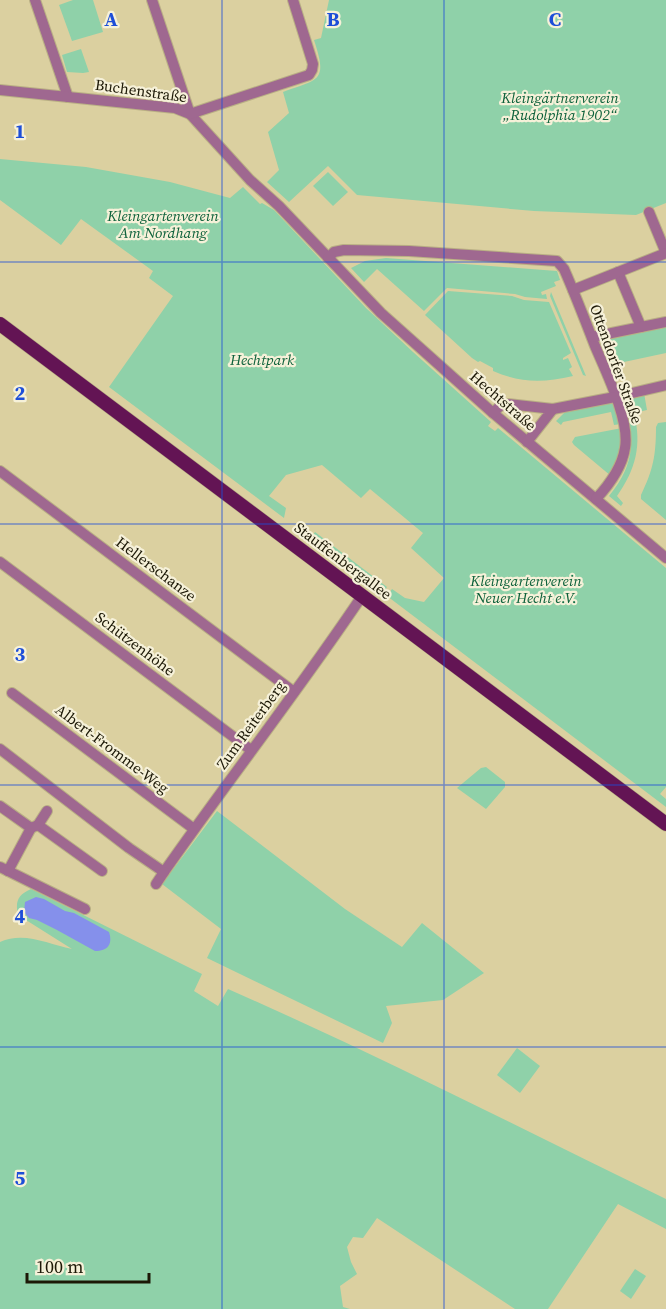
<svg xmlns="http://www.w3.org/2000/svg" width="666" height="1309" font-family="'Source Serif 4',serif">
  <rect width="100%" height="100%" fill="#dbd0a0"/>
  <g fill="#8fd1a9">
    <polygon points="73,0 93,0 103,32 72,41 59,5"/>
    <path d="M329 0H666V203L636 215 534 211 357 195 328 166 289 202 267 182 279 170 268 132 289 113 283 92C319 79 328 82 314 40L321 38Z"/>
    <polygon points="81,49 89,72 83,73 67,72 62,55"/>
    <polygon points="0,159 86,167 170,182 230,198 243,187 260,204 262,203 274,210 366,308 413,352 491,422 488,426 495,431 498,428 666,568 666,787 660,794 666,799 666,807 387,596 392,589 405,598 424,602 444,578 411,548 423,533 370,489 361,498 322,465 286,475 269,496 286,508 284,518 109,387 173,296 149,278 153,271 81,219 61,245 0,200"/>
    <polygon points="328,172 348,192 333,206 313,186"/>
    <polygon points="386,258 557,271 560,280 554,282 556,286 541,292 542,295 546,294 547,299 525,297 515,294 447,288 424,311 377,269 364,282 351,268 365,261"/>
    <path d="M448 291 512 296 524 300 549 302 571 353 563 358V360L568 358 572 367 569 369 573 376C543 383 521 383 493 371V368L480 361 478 362 472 358 425 315Z"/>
    <polygon points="551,292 586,376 583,375 550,296"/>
    <polygon points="666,325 666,353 610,365 600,339"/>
    <path d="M644 393 647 410 634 413C642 445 636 469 617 496L623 503 621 506 609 496C637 462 634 438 624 398Z"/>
    <polygon points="612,401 621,424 614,425 611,412 563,422 561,425 556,421 568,409"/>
    <path d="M666 422V520L641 499V495C653 470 656 456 656 427L658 423Z"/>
    <polygon points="622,428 623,444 611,476 574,445 572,442 575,437"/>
    <polygon points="315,532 387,587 383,593 311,538"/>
    <polygon points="486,767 505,782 505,787 486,809 457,788 481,768"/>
    <polygon points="217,811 345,909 402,947 422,923 484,973 443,1000 386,1006 392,1023 383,1043 207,958 221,929 162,884"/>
    <path d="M31 889 202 974 194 991 218 1006 228 989C376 1054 520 1128 666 1199V1229L618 1204 548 1309H515L377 1218 363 1238 353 1237 347 1247 351 1262 357 1274 340 1286 343 1307 350 1309H0V942C24 931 48 944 72 949L18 915C15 901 18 895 31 889Z"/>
    <polygon points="517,1048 540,1066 520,1093 497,1075"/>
    <polygon points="635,1269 646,1276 631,1299 620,1291"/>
  </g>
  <path fill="#8590eb" d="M36 897 44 899 65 911 74 913 109 932C113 944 108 951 95 951L57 930 37 920 29 918 24 912 25 902Z"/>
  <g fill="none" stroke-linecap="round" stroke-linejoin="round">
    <defs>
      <g id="minor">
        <polyline points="35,0 68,97"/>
        <polyline points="152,0 190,114 250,180 279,206 381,313 418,346 493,413 666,558"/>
        <polyline points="0,90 175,108 190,114 205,109 309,75 312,70 313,64 293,0"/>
        <polyline points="649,212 666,253"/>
        <path d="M328 258 334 252 344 250 409 251 557 261 564 269C575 294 585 320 595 346 606 372 630 420 625 448 622 468 609 485 596 499"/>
        <polyline points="618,272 641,327"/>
        <polyline points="573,290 666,253"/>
        <polyline points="592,337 666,322"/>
        <polyline points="553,409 615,397 666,385"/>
        <polyline points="493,413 500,406 508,404 553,409 527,442"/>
        <polyline points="0,471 294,692"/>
        <polyline points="0,562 251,750"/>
        <polyline points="12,693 194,829"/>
        <path d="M0 749 129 848 164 872C229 779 299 690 362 596"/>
        <polyline points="0,806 31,828"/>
        <polyline points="38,825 102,871"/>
        <polyline points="0,867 85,909"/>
        <polyline points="8,871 31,828 38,825 47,811"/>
        <polyline points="156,884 164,872"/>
      </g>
      <polyline id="major" points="0,324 666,824"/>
    </defs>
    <use href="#minor" stroke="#b9af84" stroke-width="12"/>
    <use href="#major" stroke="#b9af84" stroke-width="15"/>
    <use href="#minor" stroke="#9f6890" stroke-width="10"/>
    <use href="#major" stroke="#631454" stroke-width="14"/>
  </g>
  <path fill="none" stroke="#1d4ed8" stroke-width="1.5" stroke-opacity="0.55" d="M222 0V1309M444 0V1309M0 262H666M0 524H666M0 785H666M0 1047H666"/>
  <g text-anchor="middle" stroke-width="4.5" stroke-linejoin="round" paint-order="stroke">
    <g font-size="15" fill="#1c1806" stroke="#f6f1d9">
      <text transform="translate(141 91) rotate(8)" y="5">Buchenstraße</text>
      <text transform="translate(616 364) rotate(70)" y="5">Ottendorfer Straße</text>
      <text transform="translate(503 401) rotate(41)" y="5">Hechtstraße</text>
      <text transform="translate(343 561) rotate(37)" y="5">Stauffenbergallee</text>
      <text transform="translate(156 569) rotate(37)" y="5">Hellerschanze</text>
      <text transform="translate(135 644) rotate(37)" y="5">Schützenhöhe</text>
      <text transform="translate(251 725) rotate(-54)" y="5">Zum Reiterberg</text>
      <text transform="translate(112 749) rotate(37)" y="5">Albert-Fromme-Weg</text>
    </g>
    <g font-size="15" font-style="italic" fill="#0c613a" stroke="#f6f1d9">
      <text x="560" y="103">Kleingärtnerverein<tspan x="560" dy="17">„Rudolphia 1902“</tspan></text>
      <text x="163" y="221">Kleingartenverein<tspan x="163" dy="17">Am Nordhang</tspan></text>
      <text x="262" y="365">Hechtpark</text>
      <text x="526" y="586">Kleingartenverein<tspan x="526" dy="17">Neuer Hecht e.V.</tspan></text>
    </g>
  </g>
  <g font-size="20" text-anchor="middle" font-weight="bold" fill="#1d4ed8" stroke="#f6f1d9" stroke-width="4.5" stroke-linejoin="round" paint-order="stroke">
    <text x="111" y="26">A</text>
    <text x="333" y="26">B</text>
    <text x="555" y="26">C</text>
    <text x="20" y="138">1</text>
    <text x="20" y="400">2</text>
    <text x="20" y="661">3</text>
    <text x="20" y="923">4</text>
    <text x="20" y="1185">5</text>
  </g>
  <path d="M27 1273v9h122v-9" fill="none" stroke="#1c1806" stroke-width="3"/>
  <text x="36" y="1273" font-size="18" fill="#1c1806" stroke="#f6f1d9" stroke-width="4.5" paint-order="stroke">100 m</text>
</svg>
